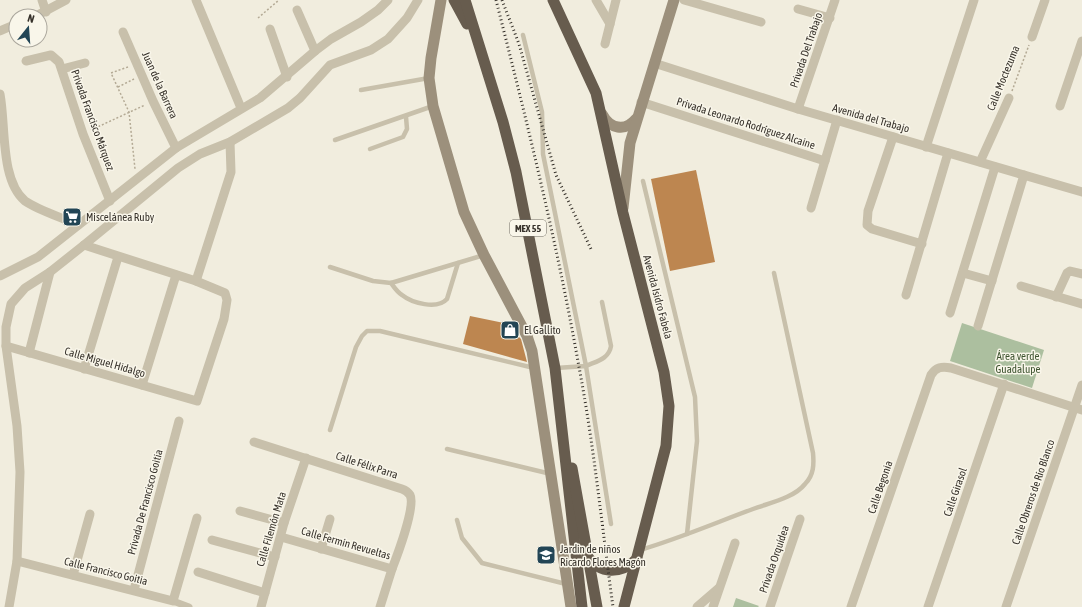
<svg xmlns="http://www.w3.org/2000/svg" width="1082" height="607" font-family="'Asap Condensed',sans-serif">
  <rect width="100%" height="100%" fill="#f1edde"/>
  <g fill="#acbf9f">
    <polygon points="962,323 1044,350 1032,388 950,361"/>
    <polygon points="736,598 759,606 758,607 733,607"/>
  </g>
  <g fill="#bd8650">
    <polygon points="696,170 715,262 670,271 651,179"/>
    <polygon points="470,316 513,325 512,334 519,337 521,339 527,362 463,344"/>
  </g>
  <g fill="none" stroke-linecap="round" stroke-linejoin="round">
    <g stroke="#b4aa95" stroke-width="1.5" stroke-dasharray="2 2" stroke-linecap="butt">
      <polyline points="258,18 279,0"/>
      <polyline points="128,67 111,73 129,112 135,169"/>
      <polyline points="118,87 134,79"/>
      <polyline points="1012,91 1029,45"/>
      <polyline points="91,130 145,105"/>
    </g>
    <g stroke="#c8c0ab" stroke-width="4.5">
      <path d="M523 35 542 112 543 154 586 366C597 361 609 359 611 346L602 302"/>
      <polyline points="361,90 429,78"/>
      <polyline points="335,140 433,106"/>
      <polyline points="370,149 403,137 407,129 406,117"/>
      <polyline points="643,181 695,397 697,441 687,534"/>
      <polyline points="330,267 373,281 391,283 484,255"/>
      <path d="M391 283C394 287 397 292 402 295 412 303 437 310 447 299L458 263"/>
      <polyline points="556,368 586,366 611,524"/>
      <polyline points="330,430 356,347 362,336 367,331 380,331 534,368"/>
      <polyline points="447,449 551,474"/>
      <polyline points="457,520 462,538 482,563 566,584"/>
      <path d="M640 550C678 539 715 523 753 509 769 503 794 498 805 484 814 475 814 464 813 453L774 273"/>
    </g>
    <polyline stroke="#c8c0ab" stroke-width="7" points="173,601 189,607"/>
    <g stroke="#c8c0ab" stroke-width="9">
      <polyline points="42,0 46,12"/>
      <polyline points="196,0 241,108"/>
      <polyline points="596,0 610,24"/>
      <polyline points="684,0 761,22"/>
      <polyline points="798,9 830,18"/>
      <polyline points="297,10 315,51"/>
      <polyline points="36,16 66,0"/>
      <polyline points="270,29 287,77"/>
      <polyline points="0,31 16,24"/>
      <polyline points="123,32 153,101 176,148"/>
      <polyline points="1032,37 1045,0"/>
      <polyline points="605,44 616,0"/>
      <polyline points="26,61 51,55 59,62 83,134 110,201"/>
      <polyline points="654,63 798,109 1082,192"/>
      <polyline points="62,69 85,63"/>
      <path d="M0 94C6 126 0 180 25 201 40 211 61 217 78 225"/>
      <polyline points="641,102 825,161"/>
      <polyline points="1060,106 1082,41"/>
      <polyline points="798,109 835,0"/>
      <polyline points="893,137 868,211 867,225 872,229 922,244"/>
      <polyline points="926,147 974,0"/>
      <polyline points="980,162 1009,98"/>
      <polyline points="811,208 837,120"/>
      <polyline points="963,273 992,281"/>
      <polyline points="0,276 38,257 176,148 260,98 315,51 331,39 361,22 378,10 388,0"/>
      <polyline points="196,281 231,172 230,142"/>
      <polyline points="1021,286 1082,304"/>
      <polyline points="906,295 948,153"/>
      <polyline points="1056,297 1067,273 1070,271 1082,274"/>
      <polyline points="950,313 995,167"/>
      <polyline points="978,326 1024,175"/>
      <polyline points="6,346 197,401 224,319 227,300 225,293 196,281 84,245"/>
      <polyline points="29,353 50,272"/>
      <polyline points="84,369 118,257"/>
      <polyline points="142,385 176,275"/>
      <path d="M254 442 402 489C405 490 408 492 410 495 416 506 397 556 392 569L281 537"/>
      <polyline points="240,511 284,523"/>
      <polyline points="212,540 275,557"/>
      <polyline points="321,549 330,519"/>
      <polyline points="17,561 173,601 197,518"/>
      <polyline points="198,572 265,593"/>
      <polyline points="73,575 90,514"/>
      <polyline points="134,590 179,421"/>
      <polyline points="9,607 17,561 20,472 17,426 6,346 6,327 11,304 25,288 50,272 84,245 178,168 200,154 230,142 288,108 300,98 330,65 371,50 388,39 407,18 418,0"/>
      <polyline points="261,607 284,523 306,458"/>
      <polyline points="380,607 392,569"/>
      <polyline points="697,607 719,588"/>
      <polyline points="713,607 735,543"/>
      <polyline points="770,607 800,519"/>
      <path d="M851 607 931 375C936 367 942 366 951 368L1082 410"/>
      <polyline points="928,607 1004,384"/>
      <polyline points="1006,607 1082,385"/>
    </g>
    <g stroke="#9c907c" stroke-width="11">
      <polyline points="441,0 431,58 429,78 433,106 464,212 484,255 527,336 532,351 571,607"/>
      <path d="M602 114C610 129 625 132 636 119"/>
      <polyline points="623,208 630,143 674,0"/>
    </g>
    <g stroke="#675c4e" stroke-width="11">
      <polyline points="454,0 467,24"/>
      <polyline points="465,0 503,122 516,172 555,368 582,607"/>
      <polyline points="553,0 596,93 623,213 664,372 669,406 666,446 624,607"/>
      <polyline points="572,468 597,607"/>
      <path d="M587 556C600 575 621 574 637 559"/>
    </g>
    <g stroke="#36312a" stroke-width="3" stroke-dasharray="1 3" stroke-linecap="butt">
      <path d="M496 0C527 122 557 243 579 367 594 446 602 527 613 607"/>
      <polyline points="502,0 519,44 556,175 591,249"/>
    </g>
  </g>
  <defs>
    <symbol id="supermarket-square" viewBox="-11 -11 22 22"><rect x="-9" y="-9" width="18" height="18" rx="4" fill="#224555" stroke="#f9f6ea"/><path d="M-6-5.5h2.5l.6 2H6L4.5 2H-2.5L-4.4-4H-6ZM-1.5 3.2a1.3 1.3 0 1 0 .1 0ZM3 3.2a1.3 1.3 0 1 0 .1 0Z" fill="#fff"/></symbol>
    <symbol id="shop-square" viewBox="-11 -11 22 22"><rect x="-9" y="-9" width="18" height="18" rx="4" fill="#224555" stroke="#f9f6ea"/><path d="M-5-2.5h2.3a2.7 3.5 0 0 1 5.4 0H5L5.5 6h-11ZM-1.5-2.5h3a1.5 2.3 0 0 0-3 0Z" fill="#fff"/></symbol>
    <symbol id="school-square" viewBox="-11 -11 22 22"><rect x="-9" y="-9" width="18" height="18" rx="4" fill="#224555" stroke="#f9f6ea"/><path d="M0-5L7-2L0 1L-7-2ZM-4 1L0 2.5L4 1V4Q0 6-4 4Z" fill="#fff"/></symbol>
  </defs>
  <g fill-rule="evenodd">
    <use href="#supermarket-square" x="61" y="206" width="22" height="22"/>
    <use href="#shop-square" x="499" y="319" width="22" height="22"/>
    <use href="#school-square" x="535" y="544" width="22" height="22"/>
  </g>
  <g text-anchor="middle" stroke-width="3" stroke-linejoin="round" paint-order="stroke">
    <rect fill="#f9f6ea" stroke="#706c64" stroke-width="1" x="510" y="220" width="36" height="16" rx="3"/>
    <g font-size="10" font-weight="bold" fill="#36312a">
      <text x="528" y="232">MEX 55</text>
    </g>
    <g font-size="11" fill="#36312a" stroke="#f9f6ea">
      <text transform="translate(806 50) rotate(-71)" y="4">Privada Del Trabajo</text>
      <text transform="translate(1003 78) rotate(-68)" y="4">Calle Moctezuma</text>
      <text transform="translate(160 85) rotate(66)" y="4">Juan de la Barrera</text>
      <text transform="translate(871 118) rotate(16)" y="4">Avenida del Trabajo</text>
      <text transform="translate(93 120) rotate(70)" y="4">Privada Francisco Márquez</text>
      <text transform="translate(746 123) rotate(18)" y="4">Privada Leonardo Rodríguez Alcaine</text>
      <text transform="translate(658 297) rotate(75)" y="4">Avenida Isidro Fabela</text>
      <text transform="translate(105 362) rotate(16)" y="4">Calle Miguel Hidalgo</text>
      <text transform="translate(367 465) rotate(18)" y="4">Calle Félix Parra</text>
      <text transform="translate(880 487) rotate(-71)" y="4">Calle Begonia</text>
      <text transform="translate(955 492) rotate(-71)" y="4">Calle Girasol</text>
      <text transform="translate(1033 492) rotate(-71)" y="4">Calle Obreros de Río Blanco</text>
      <text transform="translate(145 502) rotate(-75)" y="4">Privada De Francisco Goitia</text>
      <text transform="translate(271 529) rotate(-73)" y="4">Calle Filemón Mata</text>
      <text transform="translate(346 543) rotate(16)" y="4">Calle Fermín Revueltas</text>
      <text transform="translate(774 559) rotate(-71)" y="4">Privada Orquídea</text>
      <text transform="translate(106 571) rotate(14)" y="4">Calle Francisco Goitia</text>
    </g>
    <g font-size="11" fill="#36312a" stroke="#f9f6ea" text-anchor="start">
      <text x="86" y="221">Miscelánea Ruby</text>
      <text x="524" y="334">El Gallito</text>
      <text x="560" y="553">Jardin de niños<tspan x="560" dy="13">Ricardo Flores Magón</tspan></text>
    </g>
    <g font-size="11" fill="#3d532f" stroke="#f9f6ea">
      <text x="1018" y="360">Área verde<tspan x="1018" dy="13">Guadalupe</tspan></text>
    </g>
  </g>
  <g transform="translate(28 28) rotate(17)"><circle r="19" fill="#f9f6ea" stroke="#aba79d"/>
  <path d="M0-3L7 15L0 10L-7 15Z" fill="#224555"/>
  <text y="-6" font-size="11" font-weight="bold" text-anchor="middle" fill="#36312a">N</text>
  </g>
</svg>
